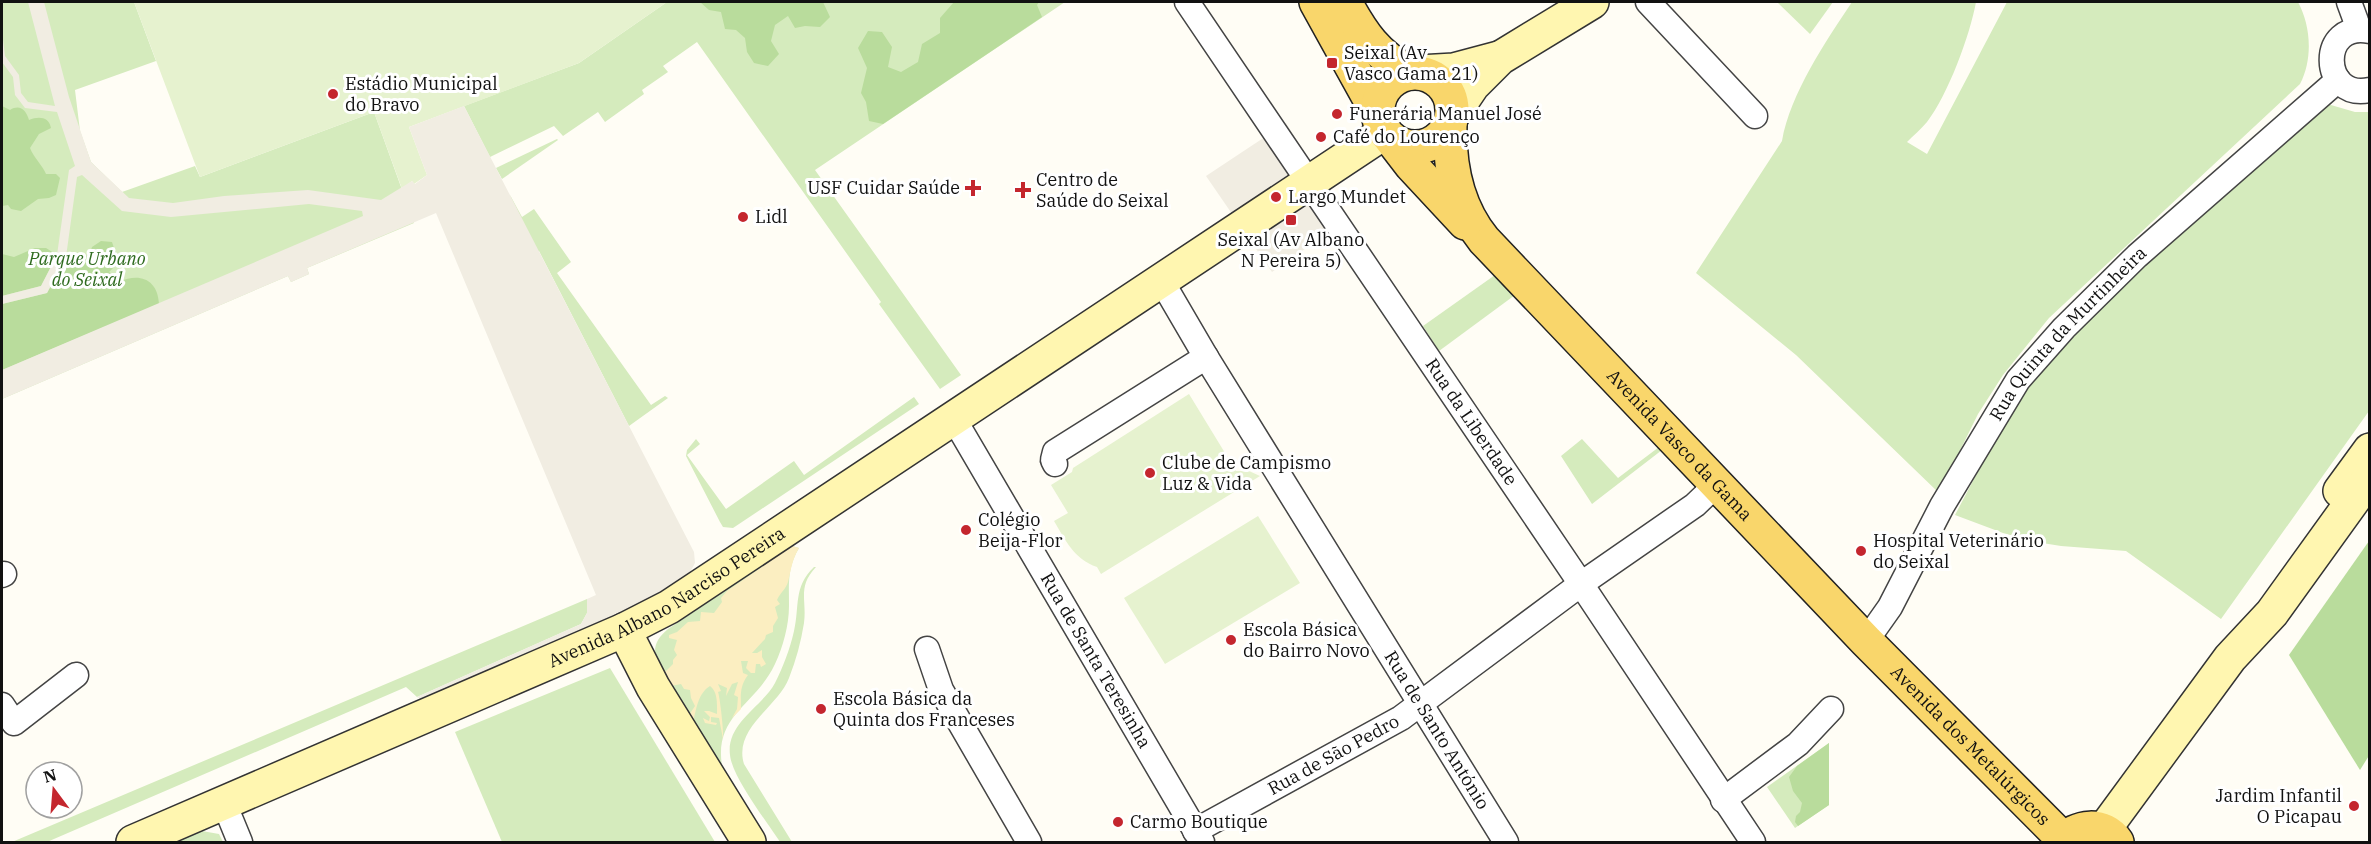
<svg xmlns="http://www.w3.org/2000/svg" width="2371" height="844" font-family="'IBM Plex Serif',serif">
  <rect width="100%" height="100%" fill="#fffdf5"/>
  <g fill="#d5ebbd">
    <polygon points="2,2 134,2 156,61 75,90 80,131 91,162 122,192 195,166 200,177 374,112 414,223 307,268 309,274 291,282 288,276 2,399"/>
    <polygon points="667,2 1065,2 815,170 961,375 940,389 879,304 881,302 697,42 663,66 668,72 642,90 644,94 605,122 598,112 563,136 554,126 490,157 464,106 579,63"/>
    <polygon points="1777,2 1833,2 1810,34"/>
    <path d="M1852 2H1976C1970 35 1948 95 1927 122 1921 129 1913 136 1907 142L1927 154 2007 2H2298C2311 26 2313 59 2300 84L2049 318 2003 375 1978 414 1939 493 1796 355 1696 273 1782 141C1790 94 1826 41 1852 2Z"/>
    <polygon points="2324,103 2355,112 2369,112 2369,411 2221,619 2126,551 2061,546 2036,542 2003,533 1955,515 1994,441 2007,409 2056,344"/>
    <polygon points="557,139 558,140 502,179 496,168"/>
    <polygon points="510,195 522,217 534,209 571,262 557,273 651,405 665,396 668,398 629,426 539,251 526,255"/>
    <polygon points="1495,275 1515,295 1439,351 1423,326"/>
    <polygon points="914,397 919,404 733,528 723,527 720,522 686,456 687,450 696,439 700,444 687,455 726,509 794,461 804,475"/>
    <polygon points="1582,439 1618,478 1659,447 1662,450 1592,504 1561,456"/>
    <path d="M792 546 799 548C787 568 789 584 789 606 789 625 783 647 775 664 755 707 711 715 723 771L658 665C652 649 655 640 668 629Z"/>
    <path d="M814 567H816C797 587 807 600 804 623 801 642 796 660 789 678 778 707 733 728 744 764L792 842H780C767 822 732 777 730 755 726 723 762 707 775 683 783 667 790 649 794 631 800 606 793 587 814 567Z"/>
    <polygon points="587,599 587,613 581,624 417,697 406,687 47,842 12,842"/>
    <polygon points="610,668 715,842 502,842 455,732"/>
    <polygon points="1829,743 1829,805 1795,828 1767,787"/>
    <polygon points="202,831 219,834 223,842 175,842"/>
  </g>
  <g fill="#b9dc9c">
    <polygon points="700,2 823,2 830,17 820,27 805,26 795,28 788,16 775,25 771,41 779,54 768,66 754,63 747,52 745,38 736,30 725,29 721,12 709,10"/>
    <polygon points="954,2 1039,2 1037,5 1042,17 883,124 869,121 866,102 861,93 867,68 858,48 868,31 882,32 892,47 888,67 901,72 918,62 922,44 940,33 940,18"/>
    <path d="M2 106 10 110C20 104 26 110 29 120 39 116 49 117 51 128L39 134 30 148C34 158 43 166 46 174H56L60 178 56 195 49 198 38 199 21 211 11 209 8 205 2 206Z"/>
    <path d="M101 241 112 242 116 254 115 266 109 272 115 276 119 282C140 272 158 280 159 304L2 370V304L47 293 66 257 80 255 89 256 92 247Z"/>
    <polygon points="35,248 46,248 57,255 41,286 2,296 2,254 14,257"/>
    <polygon points="2369,541 2370,754 2360,770 2289,655"/>
    <polygon points="1829,743 1829,805 1798,826 1795,822 1796,816 1800,812 1802,803 1793,791 1789,777 1797,766"/>
  </g>
  <path fill="#fbeec1" d="M792 546 799 548C792 560 791 569 788 582 786 589 780 593 777 600L780 604 775 607 778 618 773 626V632L766 635 765 639 752 653H757L762 650V657L766 664 761 667 760 664H756L755 673H751L746 668 748 661H741L743 673 748 675C739 687 741 696 741 709L732 718 737 709 738 697 734 695 738 682 732 684 726 696 727 688 718 684 721 691 718 692C720 697 724 733 723 739L719 718 711 717V722L717 723 716 725 705 723 703 718 709 721 710 717 704 711H709L717 714C717 704 718 692 710 686 698 693 696 710 693 723L689 715 695 706 691 698 690 690 684 689 681 684 671 686 661 670 666 671 673 664V660L677 655 674 650 677 640 669 638V635L677 632 688 622 700 621 701 612 714 613 722 602 721 598 727 591Z"/>
  <g fill="#e6f2cf">
    <polygon points="134,2 667,2 579,63 409,127 427,175 414,184 412,181 402,189 374,112 200,177"/>
    <path d="M1189 394 1236 471H1249L1260 476 1101 574 1097 567C1074 559 1066 541 1054 521L1068 513 1051 485 1072 472 1073 468Z"/>
    <polygon points="1258,516 1300,583 1165,664 1124,598"/>
  </g>
  <g fill="#f1ede2">
    <polygon points="28,2 44,2 69,97 91,162 129,198 173,203 224,196 308,190 381,200 412,181 415,184 427,175 409,127 464,106 694,552 695,563 689,574 634,607 578,632 421,700 417,697 581,624 587,613 587,599 596,595 436,213 307,268 309,274 291,282 288,276 2,399 2,370 363,216 362,211 309,204 171,217 122,211 82,175 77,177 66,257 47,293 2,304 2,296 41,286 57,255 69,170 75,166 57,112 25,108 15,95 13,77 2,62 2,31 5,56 19,75 21,93 28,102 55,106"/>
    <polygon points="1286,123 1346,220 1272,272 1206,176"/>
  </g>
  <g fill="none" stroke-linecap="round" stroke-linejoin="round">
    <defs>
      <g id="street">
        <path id="s1" d="M1187 2 1581 584 1753 842"/>
        <polyline points="1648,2 1755,116"/>
        <polyline points="2349,2 2356,21 2356,30"/>
        <path d="M2370 31C2318 20 2320 101 2370 90"/>
        <path id="s2" d="M1161 280 1206 357 1506 842"/>
        <path id="s3" d="M954 419 1202 842"/>
        <polyline points="1055,464 1053,460 1055,452 1206,357"/>
        <polyline points="2,575 4,574"/>
        <path id="s4" d="M1866 641 1890 607 1942 506 2018 380 2064 328 2137 256 2338 80"/>
        <polyline points="927,649 941,690 1029,842"/>
        <polyline points="2,705 14,723 76,675"/>
        <polyline points="1723,800 1798,744 1831,709"/>
        <polyline points="224,803 240,842"/>
        <path id="s5" d="M1195 831 1401 718 1581 584 1695 505 1717 484"/>
      </g>
      <g id="secondary">
        <polyline points="1419,72 1454,70 1499,58"/>
        <polyline points="1452,116 1473,85 1500,58 1592,2"/>
        <polyline points="2340,491 2370,450"/>
        <polyline points="624,630 653,687 749,842"/>
        <polyline points="2103,831 2230,658 2272,613 2370,477"/>
        <path id="s6" d="M133 842 624 630 669 607 1385 132"/>
      </g>
      <g id="primary">
        <polyline points="1316,2 1378,114"/>
        <path d="M1345 2C1363 35 1376 54 1409 73"/>
        <circle cx="1415" cy="110" r="37"/>
        <path id="s7" d="M1450 125C1449 166 1457 207 1484 240L1866 641 2064 840"/>
        <polyline points="1391,139 1411,165 1465,223"/>
        <path d="M2062 842C2076 825 2104 822 2117 842"/>
      </g>
    </defs>
    <use href="#street" stroke="#444" stroke-width="27"/>
    <use href="#secondary" stroke="#333" stroke-width="36"/>
    <use href="#primary" stroke="#222" stroke-width="36"/>
    <use href="#street" stroke="#fff" stroke-width="24"/>
    <use href="#secondary" stroke="#fff6b0" stroke-width="33"/>
    <use href="#primary" stroke="#f9d66b" stroke-width="33"/>
  </g>
  <g fill="#c4262e" stroke="#fff" stroke-width="2">
    <rect x="1326" y="57" width="12" height="12" rx="3"/>
    <circle cx="333" cy="94" r="6"/>
    <circle cx="1337" cy="114" r="6"/>
    <circle cx="1321" cy="137" r="6"/>
    <path d="M970 179h6v6h6v6h-6v6h-6v-6h-6v-6h6z"/>
    <path d="M1020 181h6v6h6v6h-6v6h-6v-6h-6v-6h6z"/>
    <circle cx="1276" cy="197" r="6"/>
    <circle cx="743" cy="217" r="6"/>
    <rect x="1285" y="214" width="12" height="12" rx="3"/>
    <circle cx="1150" cy="473" r="6"/>
    <circle cx="966" cy="530" r="6"/>
    <circle cx="1861" cy="551" r="6"/>
    <circle cx="1231" cy="640" r="6"/>
    <circle cx="821" cy="709" r="6"/>
    <circle cx="2354" cy="806" r="6"/>
    <circle cx="1118" cy="822" r="6"/>
  </g>
  <g text-anchor="middle" stroke-width="6" stroke-linejoin="round" paint-order="stroke">
    <g font-size="18" fill="#111" stroke="#fff" text-anchor="start">
      <text x="1344" y="59">Seixal (Av<tspan x="1344" dy="21">Vasco Gama 21)</tspan></text>
      <text x="345" y="90">Estádio Municipal<tspan x="345" dy="21">do Bravo</tspan></text>
      <text x="1349" y="120">Funerária Manuel José</text>
      <text x="1333" y="143">Café do Lourenço</text>
      <text x="1036" y="186">Centro de<tspan x="1036" dy="21">Saúde do Seixal</tspan></text>
      <text x="960" y="194" text-anchor="end">USF Cuidar Saúde</text>
      <text x="1288" y="203">Largo Mundet</text>
      <text x="755" y="223">Lidl</text>
      <text x="1291" y="246" text-anchor="middle">Seixal (Av Albano<tspan x="1291" dy="21">N Pereira 5)</tspan></text>
      <text x="1162" y="469">Clube de Campismo<tspan x="1162" dy="21">Luz &amp; Vida</tspan></text>
      <text x="978" y="526">Colégio<tspan x="978" dy="21">Beija-Flor</tspan></text>
      <text x="1873" y="547">Hospital Veterinário<tspan x="1873" dy="21">do Seixal</tspan></text>
      <text x="1243" y="636">Escola Básica<tspan x="1243" dy="21">do Bairro Novo</tspan></text>
      <text x="833" y="705">Escola Básica da<tspan x="833" dy="21">Quinta dos Franceses</tspan></text>
      <text x="2342" y="802" text-anchor="end">Jardim Infantil<tspan x="2342" dy="21">O Picapau</tspan></text>
      <text x="1130" y="828">Carmo Boutique</text>
    </g>
    <g font-size="18" font-style="italic" fill="#2f6b1f" stroke="#fff">
      <text x="87" y="265">Parque Urbano<tspan x="87" dy="21">do Seixal</tspan></text>
    </g>
    <g font-size="18" fill="#111" stroke="#fff">
      <text dy="6" stroke="none"><textPath href="#s4" startOffset="370">Rua Quinta da Murtinheira</textPath></text>
      <text dy="6" stroke="none"><textPath href="#s1" startOffset="507">Rua da Liberdade</textPath></text>
      <text dy="6" stroke="none"><textPath href="#s7" startOffset="406">Avenida Vasco da Gama</textPath></text>
      <text dy="6" stroke="none"><textPath href="#s6" startOffset="588">Avenida Albano Narciso Pereira</textPath></text>
      <text dy="6" stroke="none"><textPath href="#s3" startOffset="280">Rua de Santa Teresinha</textPath></text>
      <text dy="6" stroke="none"><textPath href="#s2" startOffset="528">Rua de Santo António</textPath></text>
      <text dy="6" stroke="none"><textPath href="#s7" startOffset="824">Avenida dos Metalúrgicos</textPath></text>
      <text dy="6" stroke="none"><textPath href="#s5" startOffset="158">Rua de São Pedro</textPath></text>
    </g>
  </g>
  <rect width="2371" height="844" fill="none" stroke="#111111" stroke-width="6"/>
  <g transform="translate(54 790) rotate(344)"><circle r="28" fill="#ffffff" stroke="#a0a0a0" stroke-width="1.5"/>
  <path d="M0-4.5L10 22L0 15L-10 22Z" fill="#c4262e"/>
  <text y="-9" font-size="16" font-weight="bold" text-anchor="middle" fill="#111111">N</text>
  </g>
</svg>
